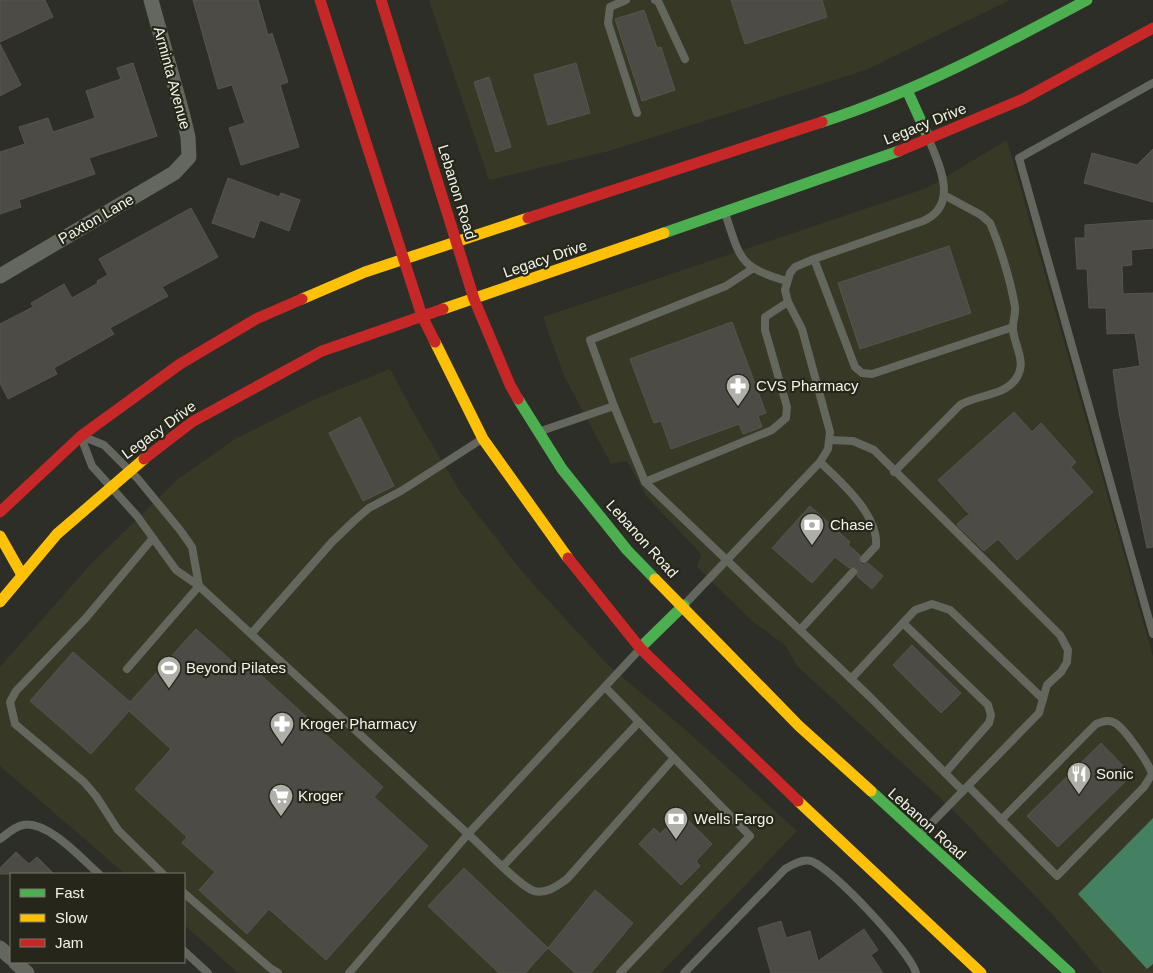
<svg xmlns="http://www.w3.org/2000/svg" width="1153" height="973" font-family="Helvetica,sans-serif">
  <rect width="100%" height="100%" fill="#2d2e27"/>
  <g fill="#373826">
    <polygon points="429,0 1010,0 866,70 609,151 489,180"/>
    <polygon points="1007,140 1153,656 1153,973 1102,973 1054,916 953,810 797,666 785,645 752,621 697,567 701,554 646,496 627,461 611,464 564,376 543,317 927,188"/>
    <polygon points="390,369 416,417 461,493 524,574 607,664 688,732 797,831 661,973 238,973 184,925 184,874 125,874 0,766 0,667 90,565 178,479 235,439 315,399"/>
  </g>
  <polygon fill="#448062" points="1153,818 1153,964 1147,969 1078,894"/>
  <g fill="#4c4b45" stroke="#56554e">
    <polygon points="0,0 45,0 53,17 0,42"/>
    <polygon points="193,0 258,0 268,35 272,33 288,82 280,85 299,147 241,165 229,128 245,123 232,85 218,89"/>
    <polygon points="731,0 822,0 827,17 745,44"/>
    <polygon points="644,10 657,48 661,47 675,90 642,101 615,19"/>
    <polygon points="0,44 21,85 0,96"/>
    <polygon points="133,63 157,136 89,158 95,174 19,200 21,207 0,214 0,152 25,144 19,127 48,118 53,132 95,118 86,91 121,79 117,68"/>
    <polygon points="576,63 590,113 548,125 534,75"/>
    <polygon points="489,77 511,147 496,152 474,82"/>
    <polygon points="1153,149 1153,202 1084,183 1092,153 1137,165"/>
    <polygon points="228,178 279,197 281,193 300,200 289,231 260,220 254,238 212,223"/>
    <polygon points="191,208 218,257 162,287 168,296 110,328 114,334 54,368 57,374 8,399 0,383 0,324 33,307 31,303 64,284 72,298 98,283 97,281 108,275 99,259"/>
    <polygon points="1153,220 1153,248 1131,250 1132,265 1122,266 1123,294 1153,293 1153,547 1147,548 1119,413 1113,370 1140,366 1135,333 1107,334 1106,308 1089,308 1087,269 1077,269 1075,238 1085,238 1085,225"/>
    <polygon points="949,246 971,313 860,349 838,283"/>
    <polygon points="732,322 766,413 758,416 762,427 743,434 739,424 671,449 661,421 654,423 630,359"/>
    <polygon points="1014,412 1032,432 1041,423 1076,462 1071,467 1093,492 1017,560 998,539 984,551 958,526 957,524 969,514 938,480"/>
    <polygon points="360,417 394,486 363,501 329,433"/>
    <polygon points="810,506 850,542 848,545 860,555 860,563 863,565 868,563 883,576 872,589 857,576 858,571 856,568 849,568 835,557 812,583 772,548"/>
    <polygon points="196,629 245,673 251,666 383,787 374,797 428,846 326,960 269,909 247,934 199,890 215,872 182,843 187,837 135,789 171,749 129,711 91,754 30,701 73,652 130,702"/>
    <polygon points="912,645 961,693 941,713 893,665"/>
    <polygon points="1101,743 1132,775 1058,847 1027,816"/>
    <polygon points="681,813 712,844 696,861 700,866 681,885 639,844 654,828 660,834"/>
    <polygon points="16,852 29,864 37,857 54,874 0,874 0,868"/>
    <polygon points="464,868 548,948 525,973 499,973 428,906"/>
    <polygon points="595,890 633,923 591,973 575,973 548,948"/>
    <polygon points="781,921 786,938 810,931 818,961 864,929 878,950 871,955 883,973 771,973 758,928"/>
  </g>
  <g fill="none" stroke-linecap="round" stroke-linejoin="round">
    <g stroke="#63675e" stroke-width="8">
      <polyline points="626,0 610,7 608,23 637,113"/>
      <polyline points="655,0 658,1 685,59"/>
      <polyline points="1153,83 1019,158 1153,634"/>
      <path d="M725 213C740 257 738 268 787 281"/>
      <polyline points="814,259 855,367 862,373 872,374 1013,327"/>
      <polyline points="752,269 726,286 590,340 614,406 645,482 870,697 963,791"/>
      <polyline points="541,431 614,406"/>
      <polyline points="81,437 92,466 137,516 176,570 199,586 468,834 639,650"/>
      <polyline points="84,437 104,445 138,479 180,530 192,547 199,586 127,669"/>
      <polyline points="830,440 853,441 874,450 1060,635 1068,650 1067,662 1061,672 1047,685 1039,713 920,835"/>
      <path d="M820 462C840 481 879 515 876 546L864 559"/>
      <path d="M894 472 960 405C976 395 1003 396 1015 380 1028 363 1015 348 1013 330 1012 322 1016 315 1015 307 1011 282 1000 246 990 223L981 215 944 195"/>
      <polyline points="645,482 772,430 786,418 787,407 765,330 765,317 788,302"/>
      <polyline points="153,538 85,619 16,691 10,702 15,724 84,782 96,796 118,830 163,874"/>
      <path d="M685 604 820 462 828 449 830 432 802 329 788 302 785 290 790 273 795 267 814 259 923 221C959 206 940 166 929 140"/>
      <polyline points="903,623 988,705 991,715 989,723 945,773"/>
      <polyline points="800,630 853,572"/>
      <polyline points="251,634 332,542 355,520 369,508 401,491 482,439"/>
      <polyline points="851,679 915,610 932,604 950,610 1043,699"/>
      <polyline points="605,687 750,836 620,973"/>
      <path d="M968 786 1057 876 1144 787 1152 774C1149 763 1124 728 1115 723 1108 719 1102 722 1096 724L1001 820"/>
      <path d="M0 839C7 834 14 827 23 825 47 820 82 859 99 874"/>
      <polyline points="503,866 639,722"/>
      <polyline points="184,893 270,968 278,973"/>
      <polyline points="184,951 208,973"/>
      <path d="M349 973 468 834C482 846 520 887 534 891 547 894 557 886 567 879L674 758"/>
      <path d="M684 973 785 869C793 864 802 859 811 861 832 868 910 951 916 973"/>
    </g>
    <g stroke="#63675e" stroke-width="15">
      <polyline points="0,276 174,173 189,157 188,137 182,112 151,0"/>
      <polyline points="0,948 11,958"/>
      <polyline points="15,962 27,973"/>
    </g>
    <g stroke="#4caf50" stroke-width="11">
      <polyline points="907,90 929,139"/>
      <path d="M822 122C915 92 1001 46 1087 0"/>
      <polyline points="664,233 899,151"/>
      <polyline points="518,399 562,469 627,550 655,579"/>
      <polyline points="640,648 684,605"/>
      <polyline points="871,791 1070,973"/>
    </g>
    <g stroke="#ffc107" stroke-width="11">
      <polyline points="302,299 365,272 528,218"/>
      <polyline points="443,309 664,233"/>
      <polyline points="435,342 483,439 568,558"/>
      <polyline points="0,536 22,575"/>
      <polyline points="655,579 799,726 871,791"/>
      <polyline points="0,602 57,534 144,459"/>
      <polyline points="798,801 981,973"/>
    </g>
    <g stroke="#c62828" stroke-width="11">
      <polyline points="320,0 422,316 435,342"/>
      <polyline points="381,0 474,299 510,385 518,399"/>
      <polyline points="899,151 1023,99 1153,28"/>
      <polyline points="528,218 822,122"/>
      <polyline points="144,459 192,422 322,351 443,309"/>
      <polyline points="0,512 81,436 180,364 256,319 302,299"/>
      <polyline points="568,558 640,648 798,801"/>
    </g>
  </g>
  <defs>
    <symbol id="pharmacy-pin" viewBox="-11 -11 22 30"><path d="M0 17L-7.5 6A9.5 9.5 0 1 1 7.5 6Z" fill="#aeafa6" stroke="#26271a"/><path d="M-2-6h4v4h4v4h-4v4h-4v-4h-4v-4h4Z" fill="#fff"/></symbol>
    <symbol id="bank-pin" viewBox="-11 -11 22 30"><path d="M0 17L-7.5 6A9.5 9.5 0 1 1 7.5 6Z" fill="#aeafa6" stroke="#26271a"/><path d="M-6-4H6V4H-6ZM0-2.3a2.3 2.3 0 1 0 0 4.6a2.3 2.3 0 1 0 0-4.6Z" fill="#fff"/></symbol>
    <symbol id="stadium-pin" viewBox="-11 -11 22 30"><path d="M0 17L-7.5 6A9.5 9.5 0 1 1 7.5 6Z" fill="#aeafa6" stroke="#26271a"/><path d="M0-5a6.5 5 0 1 0 0 10a6.5 5 0 1 0 0-10ZM-3.5-1.8h7v3.6h-7Z" fill="#fff"/></symbol>
    <symbol id="restaurant-pin" viewBox="-11 -11 22 30"><path d="M0 17L-7.5 6A9.5 9.5 0 1 1 7.5 6Z" fill="#aeafa6" stroke="#26271a"/><path d="M-5-6h1v4h1v-4h1v4h1v-4h1v5L-1.5 .5V6h-2V.5L-5-1ZM5-6V6H3V1.5H1.5Q1.5-4 5-6Z" fill="#fff"/></symbol>
    <symbol id="supermarket-pin" viewBox="-11 -11 22 30"><path d="M0 17L-7.5 6A9.5 9.5 0 1 1 7.5 6Z" fill="#aeafa6" stroke="#26271a"/><path d="M-6-5.5h2.5l.6 2H6L4.5 2H-2.5L-4.4-4H-6ZM-1.5 3.2a1.3 1.3 0 1 0 .1 0ZM3 3.2a1.3 1.3 0 1 0 .1 0Z" fill="#fff"/></symbol>
  </defs>
  <g fill-rule="evenodd">
    <use href="#pharmacy-pin" x="724" y="372" width="28" height="38"/>
    <use href="#bank-pin" x="798" y="511" width="28" height="38"/>
    <use href="#stadium-pin" x="155" y="654" width="28" height="38"/>
    <use href="#pharmacy-pin" x="268" y="710" width="28" height="38"/>
    <use href="#restaurant-pin" x="1065" y="760" width="28" height="38"/>
    <use href="#supermarket-pin" x="267" y="782" width="28" height="38"/>
    <use href="#bank-pin" x="662" y="805" width="28" height="38"/>
  </g>
  <g text-anchor="middle" stroke-width="4.5" stroke-linejoin="round" paint-order="stroke">
    <g font-size="15" fill="#f3f4eb" stroke="#26271a">
      <text transform="translate(172 78) rotate(75)" y="5">Arminta Avenue</text>
      <text transform="translate(925 124) rotate(-22)" y="5">Legacy Drive</text>
      <text transform="translate(457 192) rotate(73)" y="5">Lebanon Road</text>
      <text transform="translate(96 219) rotate(-30)" y="5">Paxton Lane</text>
      <text transform="translate(545 259) rotate(-19)" y="5">Legacy Drive</text>
      <text transform="translate(159 430) rotate(-36)" y="5">Legacy Drive</text>
      <text transform="translate(642 539) rotate(48)" y="5">Lebanon Road</text>
      <text transform="translate(927 824) rotate(42)" y="5">Lebanon Road</text>
    </g>
    <g font-size="15" fill="#f3f4eb" stroke="#26271a" text-anchor="start">
      <text x="756" y="391">CVS Pharmacy</text>
      <text x="830" y="530">Chase</text>
      <text x="186" y="673">Beyond Pilates</text>
      <text x="300" y="729">Kroger Pharmacy</text>
      <text x="1096" y="779">Sonic</text>
      <text x="298" y="801">Kroger</text>
      <text x="694" y="824">Wells Fargo</text>
    </g>
  </g>
  <rect x="10" y="873" width="175" height="90" fill="#26271a" stroke="#78796e"/>
  <rect x="20" y="889" width="25" height="8" fill="#4caf50" stroke="#78796e"/>
  <text x="55" y="898" font-size="15" fill="#f3f4eb">Fast</text>
  <rect x="20" y="914" width="25" height="8" fill="#ffc107" stroke="#78796e"/>
  <text x="55" y="923" font-size="15" fill="#f3f4eb">Slow</text>
  <rect x="20" y="939" width="25" height="8" fill="#c62828" stroke="#78796e"/>
  <text x="55" y="948" font-size="15" fill="#f3f4eb">Jam</text>
</svg>
